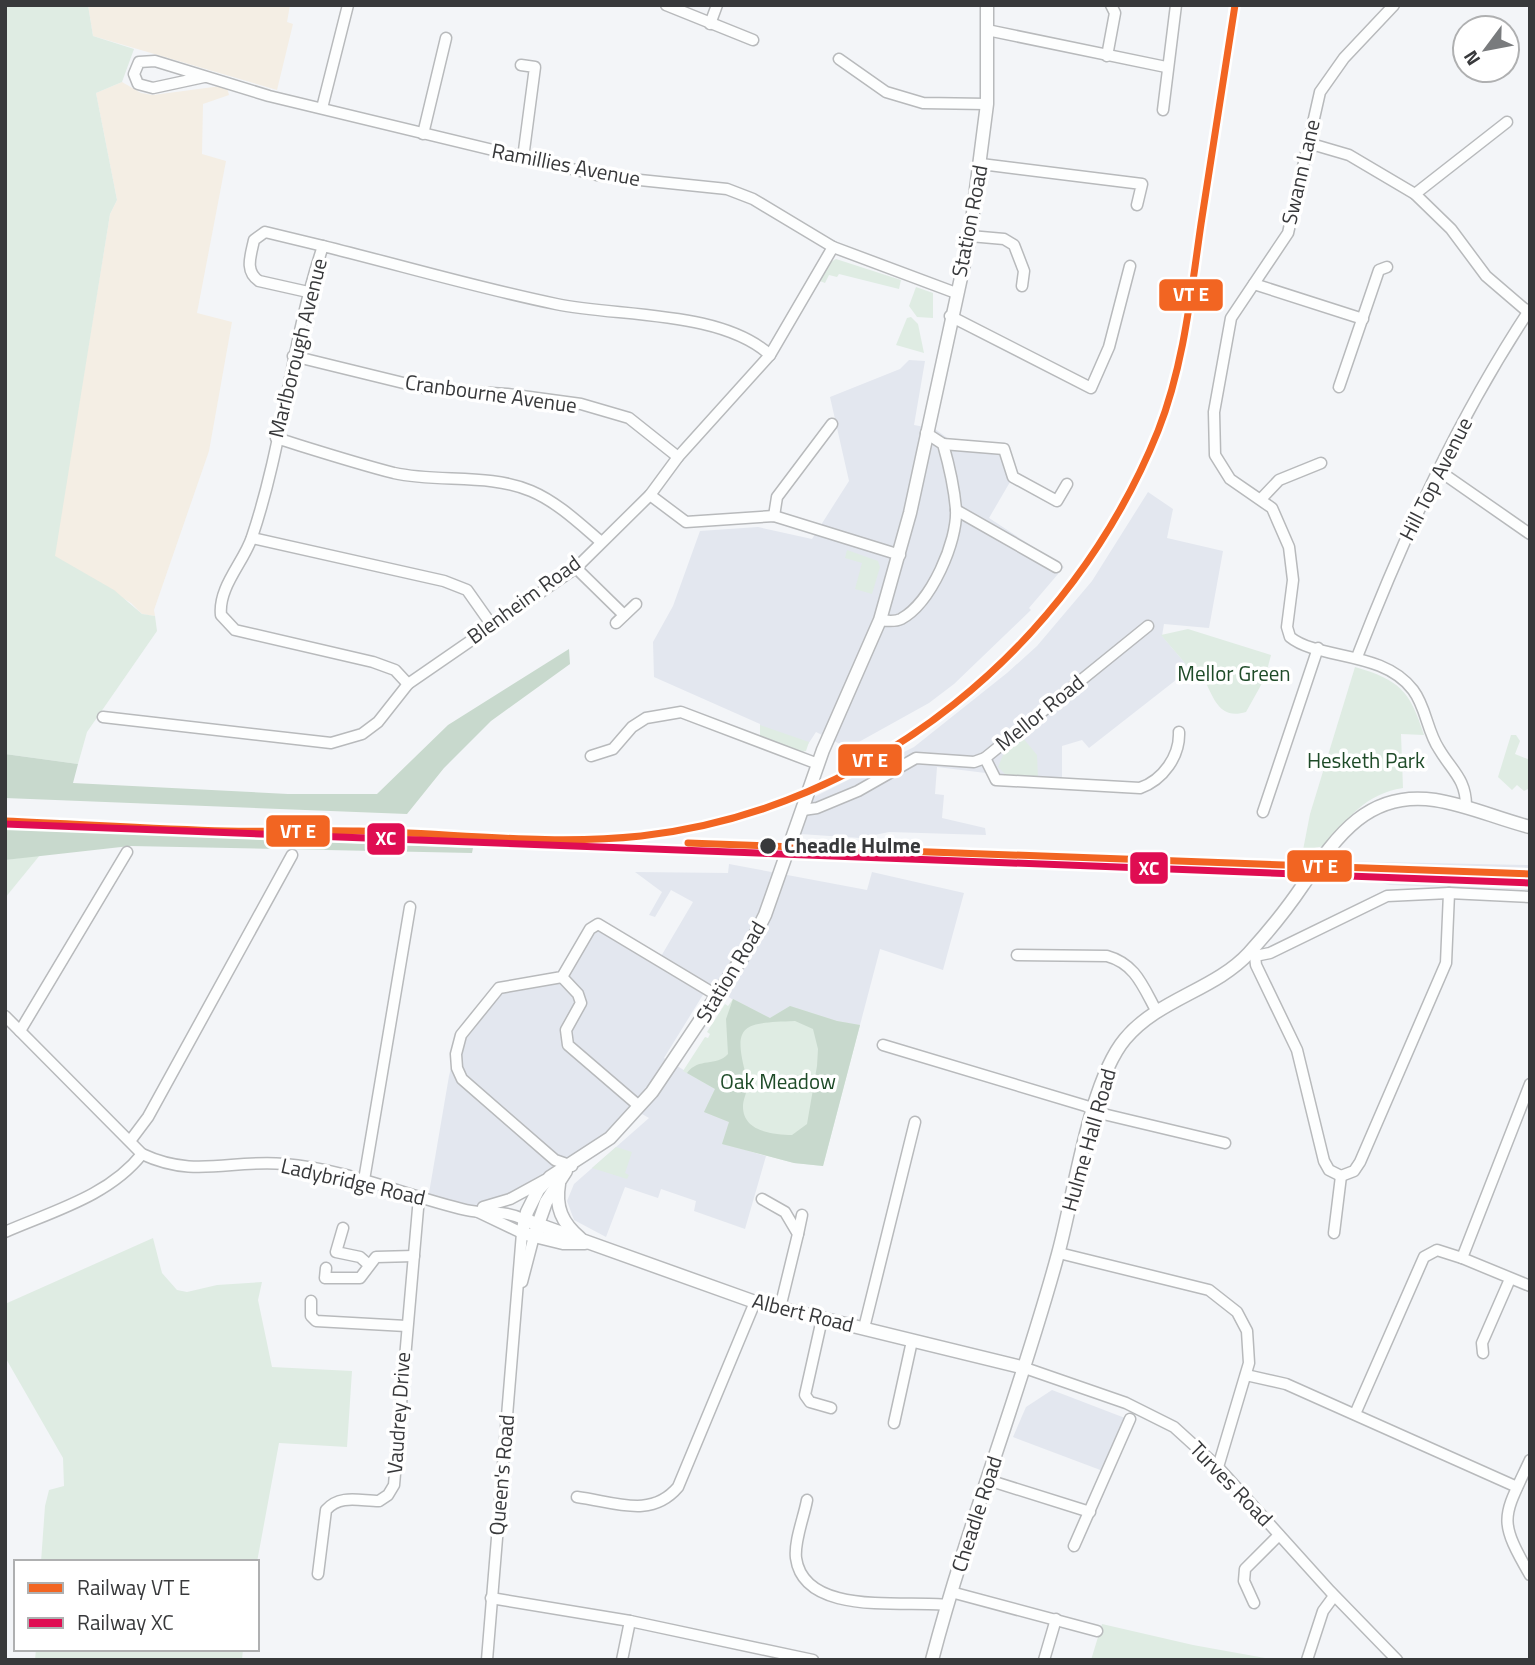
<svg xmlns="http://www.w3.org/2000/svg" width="1535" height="1665" font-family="'Titillium Web',sans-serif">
  <rect width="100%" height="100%" fill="#f3f5f8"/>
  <g fill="#e3e7ef">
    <polygon points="909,360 925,361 914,425 935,429 953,442 1000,444 1010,482 989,518 1064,567 1029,608 1031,610 954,684 929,703 848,748 816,732 803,752 760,736 760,724 654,677 653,642 673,606 700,531 758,527 812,539 849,481 830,397 900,369"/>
    <polygon points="1148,492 1173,509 1167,538 1223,551 1209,628 1164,624 1162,636 1190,669 1089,748 1082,740 1062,746 1062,778 1010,776 937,767 935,794 944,795 942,818 985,828 986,835 889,832 860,838 800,834 812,798 914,747 1007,673 1037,646 1092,581"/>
    <polygon points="1328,861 1530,865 1530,890 1390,885 1373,881 1317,882"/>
    <polygon points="729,864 867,890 872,872 964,893 943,970 880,949 860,1025 770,1018 753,1012 709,985 664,1058 715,1089 729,1122 726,1144 766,1156 745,1229 694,1211 696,1201 661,1189 658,1198 625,1187 606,1237 574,1220 567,1201 574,1184 649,1118 633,1109 613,1130 568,1166 489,1205 466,1209 428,1199 449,1076 459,1035 499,989 561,976 591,926 660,958 693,902 671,890 655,917 649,915 662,892 635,872 728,873"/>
    <polygon points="1052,1390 1125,1418 1103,1471 1013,1437 1026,1407"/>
  </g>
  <g fill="#f4eee4">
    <polygon points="88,5 290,5 287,22 293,24 277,90 93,36"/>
    <polygon points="122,82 141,93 153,95 221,86 227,87 229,95 203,104 202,154 226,161 197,313 232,322 209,451 154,610 155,616 142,614 131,603 54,556 110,214 117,200 96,93"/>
  </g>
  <g fill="#dfece3">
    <polygon points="5,5 88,5 93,36 134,49 122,82 96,93 117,200 110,214 55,556 114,590 142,614 155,616 157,631 87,732 78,764 5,754"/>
    <polygon points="836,259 901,280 899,289 839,274 837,277 829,275 825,283 820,281 829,263"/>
    <polygon points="916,287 933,293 933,318 917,317 909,306"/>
    <polygon points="911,317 918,324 924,353 896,345 907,318"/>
    <polygon points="847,550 878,561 880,567 872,594 855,589 862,563 845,558"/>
    <path d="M1188 629 1271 655 1265 678 1246 712C1220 720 1214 699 1205 681 1203 676 1198 671 1195 667L1190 669 1161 635Z"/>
    <path d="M1355 667C1400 680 1410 691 1424 735L1401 734 1403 788C1365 794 1348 818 1325 846L1303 850 1310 814Z"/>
    <polygon points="760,725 809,742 806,751 801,752 760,736"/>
    <polygon points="1511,735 1516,735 1520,741 1515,754 1530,760 1530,788 1524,791 1517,785 1512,790 1498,777"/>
    <polygon points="1023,738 1037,755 1038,777 1007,776 998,767 1003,755"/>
    <polygon points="40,855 5,898 5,860"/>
    <polygon points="733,999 770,1018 790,1006 837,1021 860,1025 823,1166 794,1163 722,1144 729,1122 704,1112 715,1089 683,1071 705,1037 708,1038 710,1034 707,1032 725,1004 728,1006"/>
    <polygon points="616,1147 632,1152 625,1173 629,1175 627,1179 592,1168"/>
    <polygon points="153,1238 162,1273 177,1290 187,1292 217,1285 262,1282 258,1300 272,1367 352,1371 347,1447 279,1443 257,1562 41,1562 45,1506 49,1490 64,1486 63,1458 5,1357 5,1304"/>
    <polygon points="1102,1624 1193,1645 1265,1658 1091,1660"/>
    <polygon points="36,1649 243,1649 242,1660 35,1660"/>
  </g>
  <g fill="#c8d9cd" fill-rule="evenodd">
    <polygon points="569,649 570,664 491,721 444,768 407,814 5,798 5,754 78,764 73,783 288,794 377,794 448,725"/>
    <polygon points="5,829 473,848 472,853 130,846 5,860"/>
    <path d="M733 999 770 1018 790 1006 837 1021 860 1025 823 1166 794 1163 722 1144 729 1122 704 1112 715 1089 687 1073C699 1057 716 1067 728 1054L726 1019ZM795 1021 813 1029 818 1049 817 1066 807 1124 792 1135C772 1134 742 1132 743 1105 744 1096 749 1089 747 1079 732 1024 741 1023 795 1021Z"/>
  </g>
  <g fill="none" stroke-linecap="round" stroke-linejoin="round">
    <defs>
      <g id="minor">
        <polyline points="666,5 753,40"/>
        <path d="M1394 5 1344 58 1320 92 1288 233 1231 318 1214 412 1215 455 1230 479 1272 508 1289 547 1293 580 1287 627 1290 637C1318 660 1383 650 1413 690 1426 707 1427 731 1439 749 1452 771 1466 779 1466 806"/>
        <polyline points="710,24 717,5"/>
        <polyline points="987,30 1166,67"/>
        <polyline points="1107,56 1115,13 1111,5"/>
        <polyline points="839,59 886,92 923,103 987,104"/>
        <polyline points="521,65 535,67 523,158"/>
        <polyline points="204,77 153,88 138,84 134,74 139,62 155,61 269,96 601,176 727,189 753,199 833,247 956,293"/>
        <polyline points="322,108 348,5"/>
        <polyline points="1163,110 1176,5"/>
        <polyline points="423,134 446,38"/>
        <polyline points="1308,143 1349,155 1415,194 1451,229 1486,276 1528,312"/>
        <polyline points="981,164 1142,184 1137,205"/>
        <polyline points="1415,194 1507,122"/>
        <polyline points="970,236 1004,239 1014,245 1024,271 1022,286"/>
        <polyline points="1254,284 1363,319"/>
        <path d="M308 292 259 281C244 271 251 255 254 240L265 232 323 246"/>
        <polyline points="950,316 1091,388 1109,347 1130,266"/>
        <polyline points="293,356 428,389 507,394 581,404 629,418 678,457"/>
        <polyline points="1339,387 1379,270 1387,267"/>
        <path d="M276 438C315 450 355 463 394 473 438 483 489 473 531 491 557 502 579 523 600 541"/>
        <polyline points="943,444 1004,449 1013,477 1057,501 1067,484"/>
        <polyline points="1438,470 1530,534"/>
        <polyline points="650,495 686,522 774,516 900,555"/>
        <polyline points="1261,499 1279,480 1321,463"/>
        <polyline points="956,510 1056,567"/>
        <polyline points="774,516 777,497 832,424"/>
        <polyline points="252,538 444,581 467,590 491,624"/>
        <polyline points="576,568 624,615"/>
        <path d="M880 620C887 621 895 622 901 619 931 603 958 541 956 509 954 487 949 465 943 444L926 433"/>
        <polyline points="616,623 636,604"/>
        <path d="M1357 657C1404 536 1458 418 1530 309"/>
        <path d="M408 684 395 670 373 662 235 630 221 615C218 587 244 562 252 537 284 442 291 341 323 246 400 265 478 288 556 304 618 317 721 310 770 355"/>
        <polyline points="103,717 331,743 362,734 378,722 408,684 576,568 650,495 678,457 770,355 833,247"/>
        <polyline points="591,756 613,749 632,727 646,718 681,712 818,764"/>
        <path d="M985 758 996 780 1140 788C1163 780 1180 756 1179 732"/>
        <polyline points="803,810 817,808 858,791 916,758 974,762 985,758 1148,626"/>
        <polyline points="1263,812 1318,648"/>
        <polyline points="1250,952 1255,956 1270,953 1387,896 1449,893 1530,897"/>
        <path d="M1017 955 1107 956C1136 964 1143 987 1157 1012"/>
        <polyline points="1255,956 1256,965 1297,1050 1324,1161 1329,1170 1341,1176"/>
        <polyline points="562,977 578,994 581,1003 566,1030 568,1045 639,1106"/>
        <path d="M5 1016 142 1154C195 1179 231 1159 284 1164 347 1169 406 1196 466 1210 488 1215 501 1209 523 1219"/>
        <polyline points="20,1031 127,852"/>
        <polyline points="883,1045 1086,1106 1099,1113 1225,1143"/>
        <polyline points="1530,1084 1462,1258 1530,1286"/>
        <polyline points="130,1141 148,1117 292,855"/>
        <polyline points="572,1166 555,1160 462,1079 457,1068 456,1054 461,1035 499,988 562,977 590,929 598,924 718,996"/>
        <polyline points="1341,1176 1354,1171 1360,1162 1446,963 1449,893"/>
        <polyline points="364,1180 410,907"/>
        <polyline points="762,1199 785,1212 798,1234 780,1308"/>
        <polyline points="483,1207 510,1199 545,1180"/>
        <polyline points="478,1212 522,1233 487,1660"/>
        <polyline points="343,1228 336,1252 360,1257 369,1265"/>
        <path d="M5 1232C53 1211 109 1196 142 1154"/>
        <polyline points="1334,1233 1341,1176"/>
        <polyline points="798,1234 802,1215"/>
        <polyline points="1059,1253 1209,1290 1237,1312 1247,1331 1249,1363 1218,1467"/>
        <polyline points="326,1268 325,1278 360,1278 376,1257 414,1256"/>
        <polyline points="522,1282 534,1236"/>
        <polyline points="311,1301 311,1316 316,1321 406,1326"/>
        <polyline points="822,1319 805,1395 810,1402 831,1408"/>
        <polyline points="864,1328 915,1122"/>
        <polyline points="1483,1353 1482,1343 1510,1279"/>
        <polyline points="1025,1368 1126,1403 1174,1427 1218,1467 1330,1591 1397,1660"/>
        <polyline points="1246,1375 1286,1384 1517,1487"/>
        <polyline points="1355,1414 1424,1257 1437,1250 1462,1258"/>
        <polyline points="894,1423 912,1341"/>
        <path d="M1530 1460C1503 1518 1497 1518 1530 1575"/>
        <polyline points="988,1480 1090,1512"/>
        <path d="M577 1497C615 1502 651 1519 678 1487L755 1302"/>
        <path d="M807 1500C804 1517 794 1541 796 1558 804 1617 905 1600 947 1605"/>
        <polyline points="1074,1546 1130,1419"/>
        <path d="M318 1574 326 1510C340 1494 360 1501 379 1501L388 1495 394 1485 419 1197"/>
        <polyline points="951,1592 1097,1631"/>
        <polyline points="491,1598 630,1621 813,1660"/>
        <polyline points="1254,1603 1244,1581 1245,1569 1279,1535"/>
        <polyline points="622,1660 630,1621"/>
        <polyline points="1044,1660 1056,1619"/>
        <polyline points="1307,1660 1323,1611 1334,1596"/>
      </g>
      <g id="major">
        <path d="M559 1184C555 1207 562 1223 580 1238"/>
        <polyline points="523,1219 755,1302 1025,1368"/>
        <polyline points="535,1233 546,1202 566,1171"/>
        <polyline points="585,1243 563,1243 522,1233 527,1212 538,1190 550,1177 610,1138 652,1092 748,949 765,915 823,750 880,620 910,513 970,236 987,104 987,5"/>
        <path d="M932 1660C968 1523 1021 1391 1058 1254 1074 1197 1089 1082 1125 1039 1158 999 1215 990 1249 953 1268 932 1287 909 1303 885 1337 836 1368 790 1435 800 1468 805 1498 819 1530 827"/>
      </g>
    </defs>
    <use href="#minor" stroke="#b8babc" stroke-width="13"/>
    <use href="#major" stroke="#b8babc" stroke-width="15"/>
    <use href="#minor" stroke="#fdfefe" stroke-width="10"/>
    <use href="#major" stroke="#fdfefe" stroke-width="12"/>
    <defs>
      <g id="rail-1">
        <path d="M5 821C79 824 152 829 226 831 270 832 314 830 359 831 452 833 547 846 641 836 873 810 1072 645 1158 431 1184 365 1191 293 1201 224 1212 151 1223 78 1235 5"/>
        <polyline points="688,843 1530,874"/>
      </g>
      <polyline id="rail-2" points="5,824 1530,883"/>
    </defs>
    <use href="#rail-1" stroke="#fff" stroke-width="12"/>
    <use href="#rail-2" stroke="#fff" stroke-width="12"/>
    <use href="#rail-1" stroke="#f26522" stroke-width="7"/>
    <use href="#rail-2" stroke="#df0d52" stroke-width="7"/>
  </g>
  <circle fill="#38393b" stroke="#fff" stroke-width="2.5" cx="768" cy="846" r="9"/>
  <g text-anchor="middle" stroke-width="7" stroke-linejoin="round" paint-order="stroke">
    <g font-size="21" fill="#38393b" stroke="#fff">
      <text transform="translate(566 165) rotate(11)" y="7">Ramillies Avenue</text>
      <text transform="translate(1301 172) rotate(-77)" y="7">Swann Lane</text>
      <text transform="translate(970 221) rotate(-79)" y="7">Station Road</text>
      <text transform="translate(298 348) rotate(-76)" y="7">Marlborough Avenue</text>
      <text transform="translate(491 394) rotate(8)" y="7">Cranbourne Avenue</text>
      <text transform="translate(1436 479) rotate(-63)" y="7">Hill Top Avenue</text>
      <text transform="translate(524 600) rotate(-36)" y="7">Blenheim Road</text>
      <text transform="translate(1040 713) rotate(-39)" y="7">Mellor Road</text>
      <text transform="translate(731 972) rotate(-59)" y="7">Station Road</text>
      <text transform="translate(1089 1140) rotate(-74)" y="7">Hulme Hall Road</text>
      <text transform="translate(353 1182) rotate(13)" y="7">Ladybridge Road</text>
      <text transform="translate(803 1313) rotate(14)" y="7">Albert Road</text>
      <text transform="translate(399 1413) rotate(-86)" y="7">Vaudrey Drive</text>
      <text transform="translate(502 1475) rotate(-85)" y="7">Queen's Road</text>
      <text transform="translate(1231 1484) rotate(46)" y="7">Turves Road</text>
      <text transform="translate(977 1514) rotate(-72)" y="7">Cheadle Road</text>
    </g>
    <g font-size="21" fill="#1e4b28" stroke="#fff">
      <text x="1234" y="681">Mellor Green</text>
      <text x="1366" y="768">Hesketh Park</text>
      <text x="778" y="1089">Oak Meadow</text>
    </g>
    <g font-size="21" font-weight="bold" fill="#38393b" stroke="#fff" text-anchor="start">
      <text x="784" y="853">Cheadle Hulme</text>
    </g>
  </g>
  <g stroke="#fff" stroke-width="2.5">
    <rect x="1158" y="278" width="66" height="34" rx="7" fill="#f26522"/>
    <rect x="837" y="743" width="66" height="34" rx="7" fill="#f26522"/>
    <rect x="265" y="814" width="66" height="34" rx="7" fill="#f26522"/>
    <rect x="366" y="822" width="40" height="34" rx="7" fill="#df0d52"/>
    <rect x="1286" y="849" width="67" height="34" rx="7" fill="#f26522"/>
    <rect x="1129" y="851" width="40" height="34" rx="7" fill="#df0d52"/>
  </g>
  <g font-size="19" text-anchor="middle" font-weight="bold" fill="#fff">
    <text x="1191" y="301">VT E</text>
    <text x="870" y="767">VT E</text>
    <text x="298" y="838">VT E</text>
    <text x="386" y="845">XC</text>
    <text x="1320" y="873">VT E</text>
    <text x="1149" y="875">XC</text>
  </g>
  <rect width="1535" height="1665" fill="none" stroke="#38393b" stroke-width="14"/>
  <rect x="14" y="1560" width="245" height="91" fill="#ffffff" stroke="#afb0b1" stroke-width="2"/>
  <rect x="28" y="1583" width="35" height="10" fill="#f26522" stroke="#afb0b1" stroke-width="2"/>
  <text x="77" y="1595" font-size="21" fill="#38393b">Railway VT E</text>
  <rect x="28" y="1618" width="35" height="10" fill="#df0d52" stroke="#afb0b1" stroke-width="2"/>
  <text x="77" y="1630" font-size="21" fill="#38393b">Railway XC</text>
  <g transform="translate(1486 49) rotate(238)"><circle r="33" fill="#ffffff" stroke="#afb0b1" stroke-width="2"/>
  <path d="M0-5L12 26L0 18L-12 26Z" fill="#797b7d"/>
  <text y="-10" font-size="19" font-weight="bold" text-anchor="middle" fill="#38393b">N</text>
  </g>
</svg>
